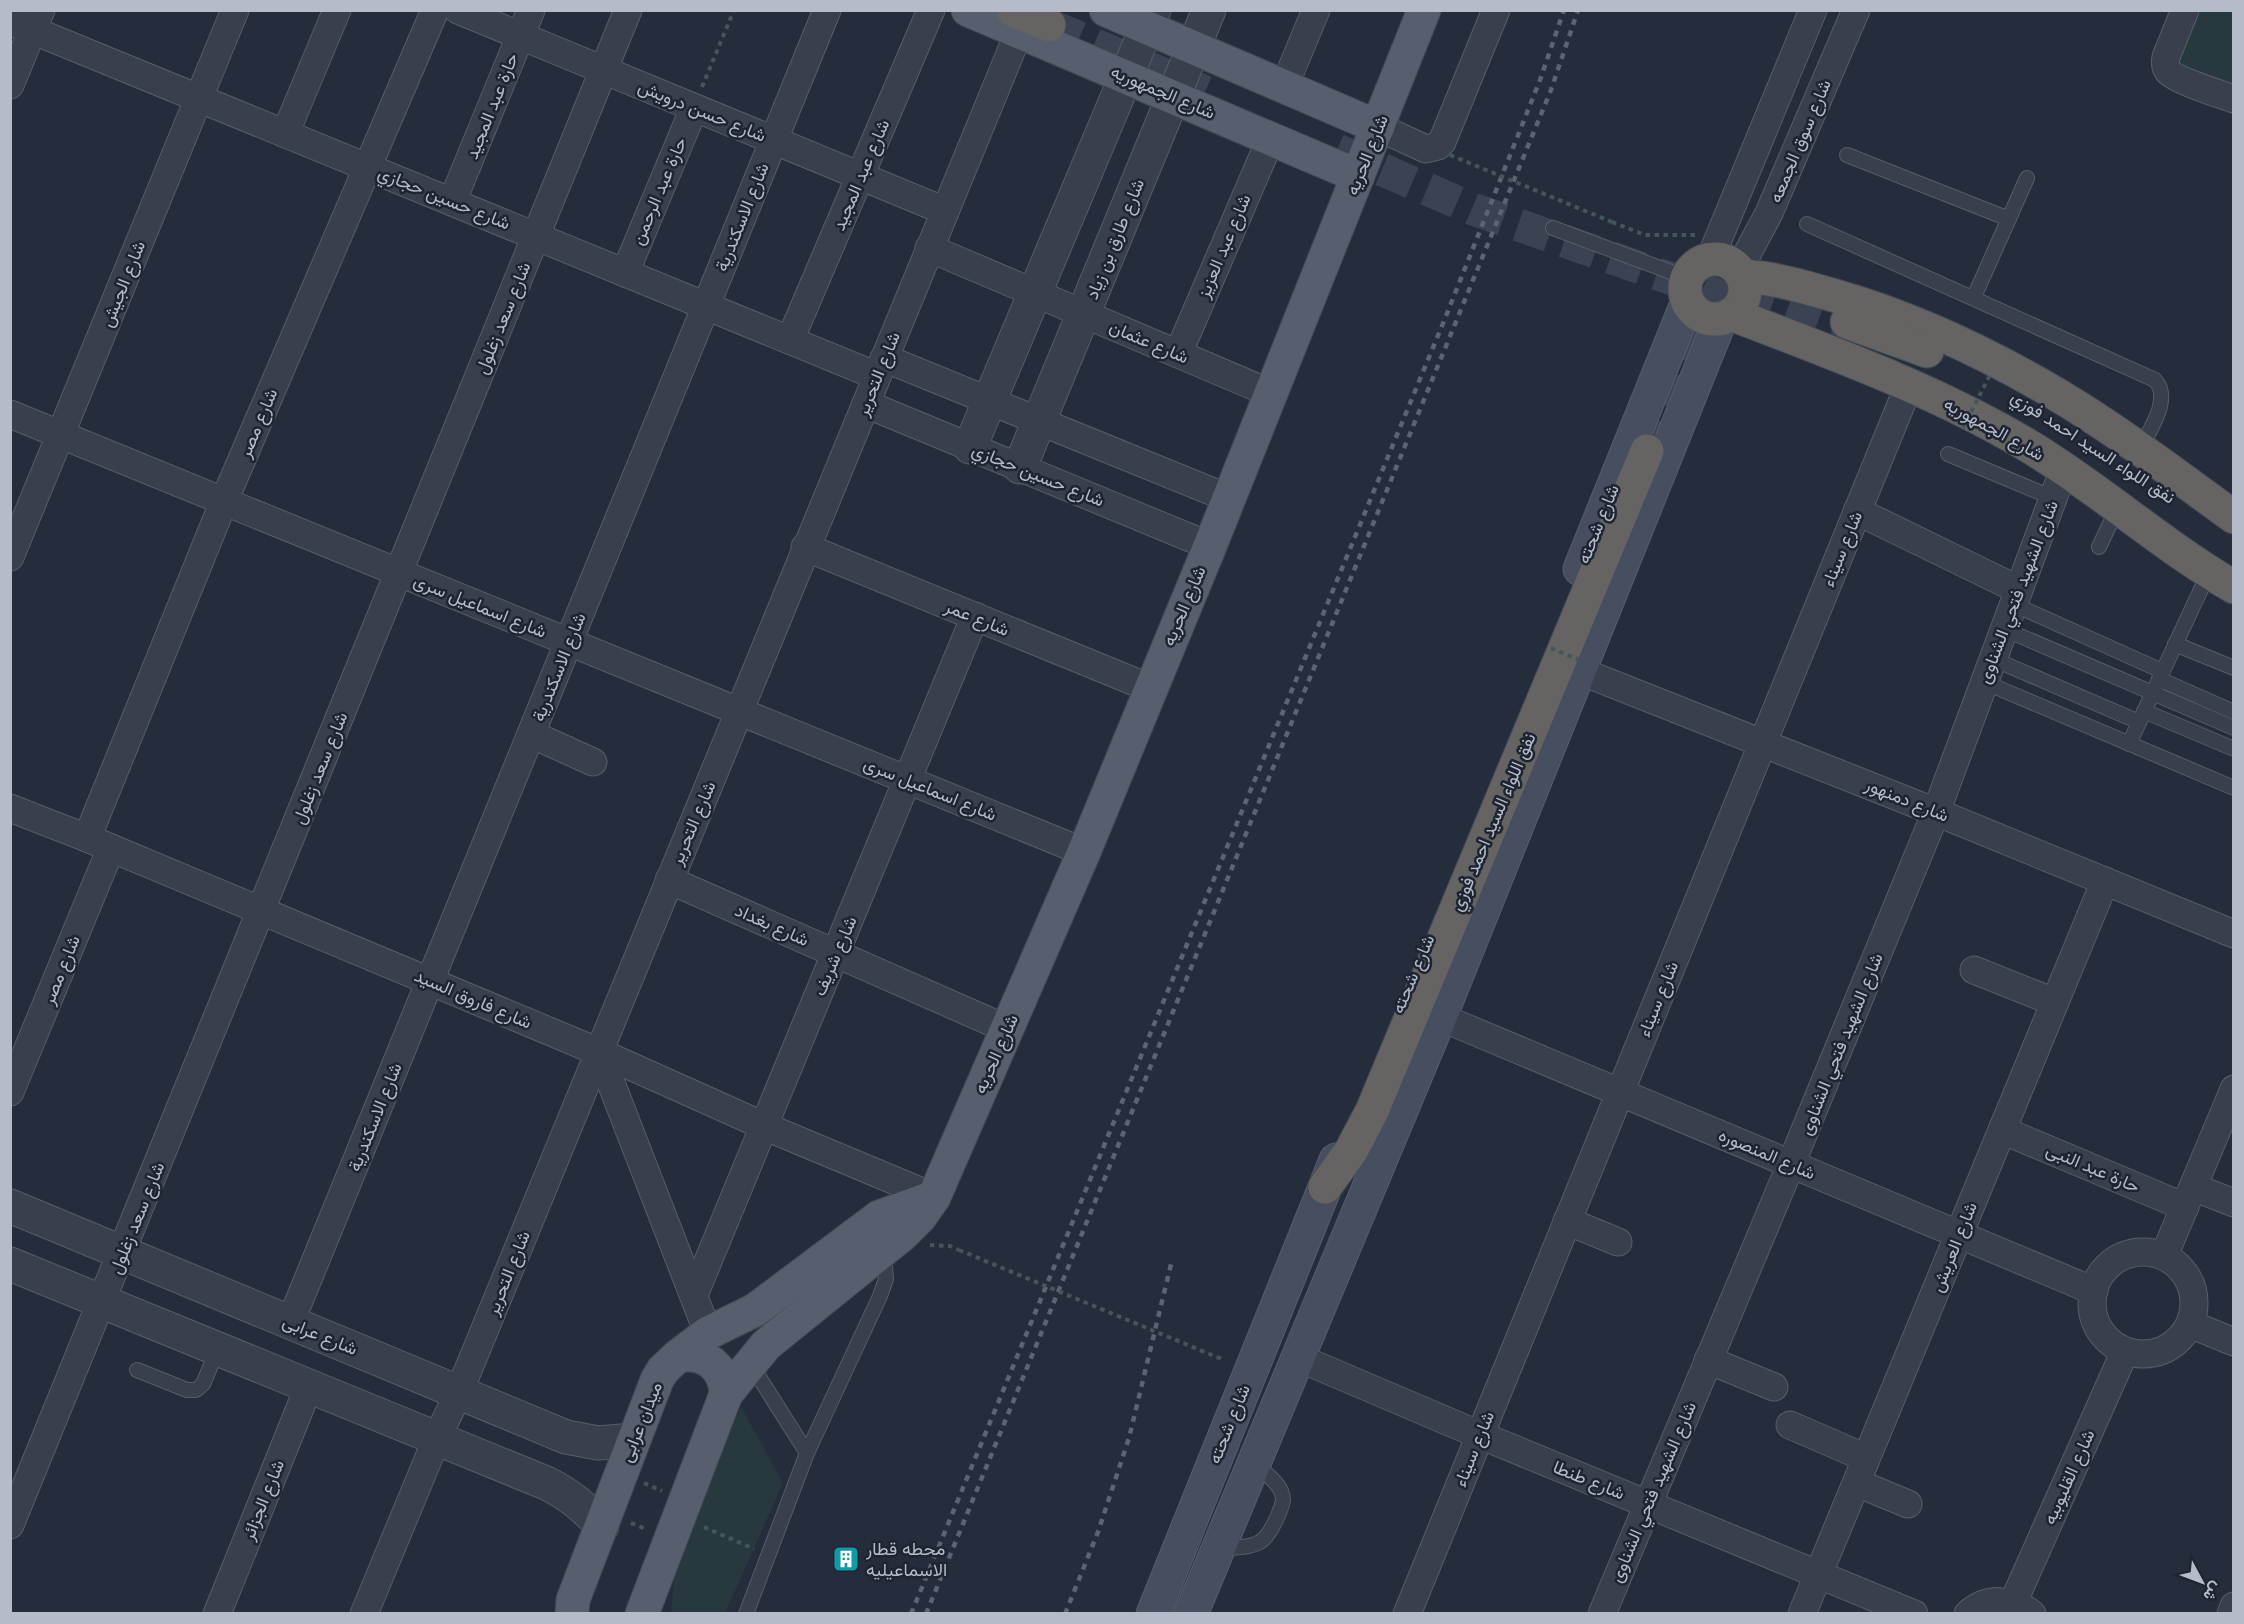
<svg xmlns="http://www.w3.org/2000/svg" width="2244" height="1624" font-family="'Open Sans',Vazirmatn,sans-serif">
  <rect width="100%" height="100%" fill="#252d3d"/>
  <g fill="#27393e">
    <polygon points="2192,11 2233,11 2233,86 2170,61"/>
    <polygon points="741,1407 783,1483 725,1613 671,1614 675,1567 692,1519"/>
  </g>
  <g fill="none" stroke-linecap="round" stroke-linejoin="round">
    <g stroke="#3b4252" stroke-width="33" stroke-dasharray="33 16" stroke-linecap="butt">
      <polyline points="1049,25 1205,92"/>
      <polyline points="1165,52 1167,30 1173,10"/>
      <polyline points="1337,150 1473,209 1769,313"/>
      <polyline points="1744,285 1847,322"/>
      <polyline points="1647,451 1695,333 1698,306 1695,288"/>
    </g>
    <defs>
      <g id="service">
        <polyline points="1847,155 2009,219"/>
        <path d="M1807 224 2155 380C2172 399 2150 429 2140 449"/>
        <polyline points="1553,228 1687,278"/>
        <polyline points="1974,297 2027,178"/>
        <polyline points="1948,454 2053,498"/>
        <polyline points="2099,547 2118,507"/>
        <polyline points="2013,604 2162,671"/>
        <polyline points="2004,629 2234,728"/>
        <polyline points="2175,644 2234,668"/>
        <polyline points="1993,659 2139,722"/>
        <polyline points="2159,679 2234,712"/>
        <polyline points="1984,682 2234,788"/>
        <polyline points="2144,711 2234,749"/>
        <polyline points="2129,744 2209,572"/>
        <polyline points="750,1363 807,1453"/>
        <polyline points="137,1370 187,1390 196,1390 203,1384 218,1349"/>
        <path d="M1221 1549C1257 1545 1264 1549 1279 1513 1282 1505 1285 1499 1281 1491 1276 1480 1263 1471 1254 1464"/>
        <polyline points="746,1614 807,1453 880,1296 886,1279 884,1251"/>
      </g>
      <g id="minor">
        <polyline points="458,10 945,211"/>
        <path d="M2185 10 2166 57C2165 62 2165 67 2168 71 2175 80 2220 94 2234 99"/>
        <polyline points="10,21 877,376"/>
        <polyline points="10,85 41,10"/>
        <polyline points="1284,87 1316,10"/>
        <polyline points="1378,127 1426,149 1438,146 1442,142 1496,10"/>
        <polyline points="285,134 337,10"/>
        <polyline points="452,202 531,10"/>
        <polyline points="929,248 1270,393"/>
        <polyline points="1710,259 1813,10"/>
        <polyline points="1739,269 1769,213 1856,10"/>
        <polyline points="625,273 694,108"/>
        <polyline points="790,340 931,10"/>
        <polyline points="1178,354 1271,138"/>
        <polyline points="884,358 1228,498"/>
        <polyline points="866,404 1210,546"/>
        <polyline points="10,414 1084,852"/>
        <polyline points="1857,511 2019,590"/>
        <polyline points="805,547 1150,688"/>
        <polyline points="10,557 235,10"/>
        <polyline points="1580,671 1936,812 2234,934"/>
        <polyline points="531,734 593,762"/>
        <polyline points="10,808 87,838 599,1052 764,1126 934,1197"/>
        <polyline points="87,838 224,501 435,10"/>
        <polyline points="669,880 1007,1029"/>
        <polyline points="1974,970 2054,1002"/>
        <polyline points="1440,1017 2094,1291"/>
        <polyline points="599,1052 708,1333"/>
        <polyline points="10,1092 111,848"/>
        <polyline points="2002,1130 2185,1207"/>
        <polyline points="2193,1187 2234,1203"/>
        <polyline points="1567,1221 1618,1242"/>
        <circle cx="2143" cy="1303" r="51"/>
        <polyline points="2164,1256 2234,1089"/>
        <polyline points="694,1295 975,616"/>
        <polyline points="290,1323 827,10"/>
        <polyline points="2190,1324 2234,1342"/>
        <polyline points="1299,1358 1480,1435 1914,1614"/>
        <polyline points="1708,1360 1774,1387"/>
        <polyline points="1790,1425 1866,1458"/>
        <polyline points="1857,1483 1908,1504"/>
        <polyline points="10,1525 628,10"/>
        <polyline points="2013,1603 2125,1351"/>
        <polyline points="217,1614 309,1386"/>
        <polyline points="364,1614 437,1438 459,1392 1019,32"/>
        <polyline points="1407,1614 1909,385"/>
        <polyline points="1602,1614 1791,1164 1936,812 2064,469"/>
        <polyline points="1802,1614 2105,881"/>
        <path d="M1968 1614C1986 1597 2013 1598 2032 1614"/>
        <polyline points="2231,1614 2234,1606"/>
      </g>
      <g id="tertiary">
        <polyline points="970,447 1154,10"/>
        <polyline points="1020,467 1209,10"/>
        <polyline points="10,1206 566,1437 598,1443 633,1440"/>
        <path d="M10 1264 546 1483C569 1494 585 1508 602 1526"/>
      </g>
      <g id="secondary">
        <polyline points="1580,569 1688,301"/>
        <polyline points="1153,1614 1336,1160"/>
        <polyline points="1191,1614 1440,1017 1721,318"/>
      </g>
      <g id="primary">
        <path d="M968 10C1098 64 1228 120 1358 176"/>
        <polyline points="1106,10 1378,127"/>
        <polyline points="678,1356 708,1333 755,1310 879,1217 934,1197"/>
        <polyline points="726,1394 766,1345 902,1235 920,1217 934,1197 1084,852 1210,546 1424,10"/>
        <path d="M572 1614 573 1600 657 1380 663 1370 678 1356C705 1351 725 1367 726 1394L642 1614"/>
      </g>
      <g id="trunk">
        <polyline points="1013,10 1049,25"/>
        <circle cx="1715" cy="289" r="30"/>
        <path d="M1743 276C1775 278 1805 287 1836 296 1915 319 1991 355 2061 397 2121 433 2177 476 2234 517"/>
        <path d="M1731 314C1832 353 1935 390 2027 445 2099 488 2161 545 2234 587"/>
        <polyline points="1847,322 1927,351"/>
        <polyline points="1325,1187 1351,1151 1372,1111 1647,451"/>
      </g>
    </defs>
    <use href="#service" stroke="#575d6b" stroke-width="16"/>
    <use href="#minor" stroke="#575d6b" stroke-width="29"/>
    <use href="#tertiary" stroke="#575d6b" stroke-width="35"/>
    <use href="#secondary" stroke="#575d6b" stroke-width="35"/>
    <use href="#primary" stroke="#424856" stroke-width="35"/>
    <use href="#trunk" stroke="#444a58" stroke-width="35"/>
    <g stroke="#45565b" stroke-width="4" stroke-dasharray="4.5 4.5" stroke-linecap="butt">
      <polyline points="702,87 734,10"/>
      <polyline points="1612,222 1645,235 1695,235"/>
      <polyline points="930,1245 950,1246 959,1250"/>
      <polyline points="644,1483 662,1491"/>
      <polyline points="631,1523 646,1529"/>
      <polyline points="704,1527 754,1549"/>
    </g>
    <use href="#service" stroke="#393f4d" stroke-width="14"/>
    <use href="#minor" stroke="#393f4d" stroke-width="27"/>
    <use href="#tertiary" stroke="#393f4d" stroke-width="33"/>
    <use href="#secondary" stroke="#474e60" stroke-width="33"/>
    <use href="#primary" stroke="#575e6d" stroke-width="33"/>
    <use href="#trunk" stroke="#656462" stroke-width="33"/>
    <g stroke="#5b6374" stroke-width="4.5" stroke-dasharray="6 6" stroke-linecap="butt">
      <polyline points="911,1614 1446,316 1540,80 1564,10"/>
      <polyline points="926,1614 1551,90 1578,10"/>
      <polyline points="1065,1614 1098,1532 1129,1438 1172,1260"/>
    </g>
    <g stroke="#45565b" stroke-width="4" stroke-dasharray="4.5 4.5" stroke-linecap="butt">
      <polyline points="1450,155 1612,222"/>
      <polyline points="1963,428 1990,375"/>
      <polyline points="1551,648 1579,660"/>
      <polyline points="959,1250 1224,1360"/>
    </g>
  </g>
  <defs>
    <symbol id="building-square" viewBox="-11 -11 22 22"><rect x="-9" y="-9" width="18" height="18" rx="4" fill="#0f9aa8" stroke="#1e2432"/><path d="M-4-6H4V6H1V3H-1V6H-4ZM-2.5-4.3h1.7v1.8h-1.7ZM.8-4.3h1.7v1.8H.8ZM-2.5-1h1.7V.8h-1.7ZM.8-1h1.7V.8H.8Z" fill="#fff"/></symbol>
  </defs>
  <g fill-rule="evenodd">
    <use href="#building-square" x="831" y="1544" width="30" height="30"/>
  </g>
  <g text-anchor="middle" stroke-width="5" stroke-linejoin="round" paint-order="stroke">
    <g font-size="18" fill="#b5bbc8" stroke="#1e2432">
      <text transform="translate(1163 92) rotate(23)" y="6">شارع الجمهوريه</text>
      <text transform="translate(492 106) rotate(-68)" y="6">حارة عبد المجيد</text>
      <text transform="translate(702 111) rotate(22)" y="6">شارع حسن درويش</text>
      <text transform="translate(1800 141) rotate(-67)" y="6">شارع سوق الجمعه</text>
      <text transform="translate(1367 155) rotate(-68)" y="6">شارع الحريه</text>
      <text transform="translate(861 175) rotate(-67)" y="6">شارع عبد المجيد</text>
      <text transform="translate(659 191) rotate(-67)" y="6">حارة عبد الرحمن</text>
      <text transform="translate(444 198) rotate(22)" y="6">شارع حسين حجازي</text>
      <text transform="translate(742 217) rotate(-68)" y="6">شارع الاسكندرية</text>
      <text transform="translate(1115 239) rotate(-68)" y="6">شارع طارق بن زياد</text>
      <text transform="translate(1224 246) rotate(-67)" y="6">شارع عبد العزيز</text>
      <text transform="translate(123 284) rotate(-68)" y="6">شارع الجيش</text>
      <text transform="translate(503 318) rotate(-68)" y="6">شارع سعد زغلول</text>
      <text transform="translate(1149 342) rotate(23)" y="6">شارع عثمان</text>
      <text transform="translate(878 374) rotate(-68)" y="6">شارع التحرير</text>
      <text transform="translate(258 423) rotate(-67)" y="6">شارع مصر</text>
      <text transform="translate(1994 429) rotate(29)" y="6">شارع الجمهوريه</text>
      <text transform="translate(2093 447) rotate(33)" y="6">نفق اللواء السيد احمد فوزي</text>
      <text transform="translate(1038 475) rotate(22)" y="6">شارع حسين حجازي</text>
      <text transform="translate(1598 524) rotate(-68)" y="6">شارع شحته</text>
      <text transform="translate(1842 549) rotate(-68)" y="6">شارع سيناء</text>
      <text transform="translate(2018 592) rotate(-69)" y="6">شارع الشهيد فتحي الشناوى</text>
      <text transform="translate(480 606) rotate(22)" y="6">شارع اسماعيل سرى</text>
      <text transform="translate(1184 606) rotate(-67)" y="6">شارع الحريه</text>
      <text transform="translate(977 618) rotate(22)" y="6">شارع عمر</text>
      <text transform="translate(559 667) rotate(-68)" y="6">شارع الاسكندرية</text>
      <text transform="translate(320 768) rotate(-68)" y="6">شارع سعد زغلول</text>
      <text transform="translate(930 789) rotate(22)" y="6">شارع اسماعيل سرى</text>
      <text transform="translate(1907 800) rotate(22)" y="6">شارع دمنهور</text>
      <text transform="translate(1493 822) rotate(-67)" y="6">نفق اللواء السيد احمد فوزي</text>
      <text transform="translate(693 823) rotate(-67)" y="6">شارع التحرير</text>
      <text transform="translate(772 925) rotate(24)" y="6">شارع بغداد</text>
      <text transform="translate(835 956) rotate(-67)" y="6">شارع شريف</text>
      <text transform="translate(61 970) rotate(-68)" y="6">شارع مصر</text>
      <text transform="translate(1413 974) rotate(-67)" y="6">شارع شحته</text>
      <text transform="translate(473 999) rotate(23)" y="6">شارع فاروق السيد</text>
      <text transform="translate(1658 999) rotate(-68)" y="6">شارع سيناء</text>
      <text transform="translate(1841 1044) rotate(-68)" y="6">شارع الشهيد فتحي الشناوى</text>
      <text transform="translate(996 1054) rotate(-66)" y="6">شارع الحريه</text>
      <text transform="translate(375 1117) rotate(-68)" y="6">شارع الاسكندرية</text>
      <text transform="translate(1767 1154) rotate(23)" y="6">شارع المنصوره</text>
      <text transform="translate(2093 1168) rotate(23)" y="6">حارة عبد النبى</text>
      <text transform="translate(137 1218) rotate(-68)" y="6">شارع سعد زغلول</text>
      <text transform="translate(1954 1247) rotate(-68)" y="6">شارع العريش</text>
      <text transform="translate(508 1273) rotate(-68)" y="6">شارع التحرير</text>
      <text transform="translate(320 1335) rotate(22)" y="6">شارع عرابى</text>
      <text transform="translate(641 1422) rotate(-68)" y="6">ميدان عرابى</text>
      <text transform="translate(1229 1424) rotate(-68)" y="6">شارع شحته</text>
      <text transform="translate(1474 1449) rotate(-68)" y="6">شارع سيناء</text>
      <text transform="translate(2069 1477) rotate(-66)" y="6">شارع القليوبيه</text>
      <text transform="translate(1589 1480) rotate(22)" y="6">شارع طنطا</text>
      <text transform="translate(1653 1492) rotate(-67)" y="6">شارع الشهيد فتحي الشناوى</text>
      <text transform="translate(263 1500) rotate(-68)" y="6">شارع الجزائر</text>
    </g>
    <g font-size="18" fill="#b5bbc8" stroke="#1e2432" text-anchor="start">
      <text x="866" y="1555">محطه قطار<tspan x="866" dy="21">الاسماعيليه</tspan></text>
    </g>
  </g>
  <rect width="2244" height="1624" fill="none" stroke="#b5bbc8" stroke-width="24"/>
  <g transform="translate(2202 1582) rotate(131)" stroke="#1e2432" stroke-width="4.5" paint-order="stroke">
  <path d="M0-4.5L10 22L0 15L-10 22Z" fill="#b5bbc8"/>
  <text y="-9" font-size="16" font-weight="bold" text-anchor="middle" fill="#b5bbc8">ش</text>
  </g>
</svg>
